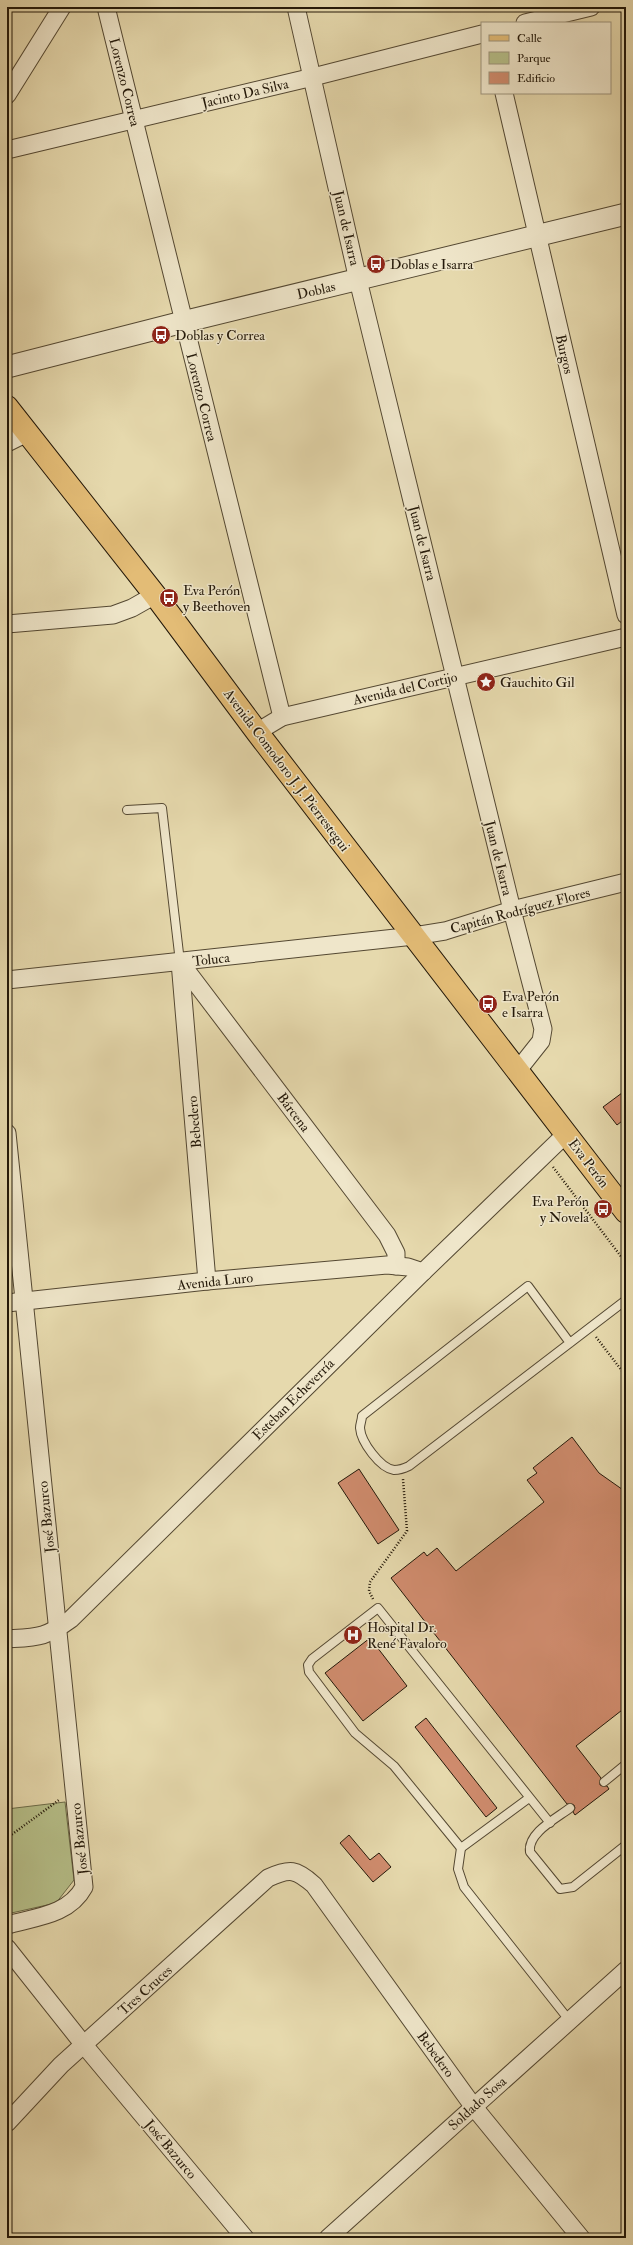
<svg xmlns="http://www.w3.org/2000/svg" width="633" height="2245" font-family="'IM FELL Double Pica',serif">
  <rect width="100%" height="100%" fill="#e6d9ad"/>
  <filter id="stains"><feTurbulence type="fractalNoise" baseFrequency=".005" numOctaves="4"/><feColorMatrix values="0 0 0 0 .2 0 0 0 0 .09 0 0 0 0 .02 0 0 0 .5 -.17"/></filter>
  <radialGradient id="worn" r=".72"><stop offset=".6" stop-color="#630" stop-opacity="0"/><stop offset="1" stop-color="#630" stop-opacity=".3"/></radialGradient>
  <polygon fill="#b6bf89" stroke="#6c6c49" points="65,1802 74,1880 56,1903 7,1914 7,1809"/>
  <g fill="#d08c6e" stroke="#231809">
    <polygon points="626,1090 626,1118 617,1125 603,1107"/>
    <polygon points="572,1437 599,1473 626,1492 626,1707 576,1746 601,1778 600,1785 607,1786 609,1789 575,1815 573,1812 575,1808 574,1805 567,1804 391,1578 424,1552 427,1556 437,1548 456,1571 544,1502 527,1480 537,1473 533,1468"/>
    <polygon points="359,1469 399,1530 378,1544 338,1483"/>
    <polygon points="370,1638 407,1686 363,1721 325,1673"/>
    <polygon points="426,1718 497,1808 486,1817 415,1727"/>
    <polygon points="349,1835 370,1860 379,1853 391,1867 373,1882 340,1843"/>
  </g>
  <g fill="none" stroke-linecap="round" stroke-linejoin="round">
    <defs>
      <g id="service">
        <polyline points="127,810 162,808 180,962"/>
        <path d="M570 1343 528 1286 362 1416C362 1420 360 1424 360 1428 361 1442 380 1468 394 1470 399 1470 405 1468 409 1466L626 1300"/>
        <polyline points="604,1782 626,1764"/>
        <polyline points="529,1798 461,1848 394,1766 355,1733 309,1672 308,1665 312,1659 378,1608 550,1823"/>
        <path d="M570 1808C557 1818 527 1833 530 1852L560 1889 573 1887 626 1845"/>
        <polyline points="461,1848 458,1869 464,1887 569,2020"/>
      </g>
      <g id="minor">
        <polyline points="106,7 282,717"/>
        <polyline points="296,7 358,280 512,910 543,1029 541,1041 518,1070"/>
        <polyline points="525,23 591,7"/>
        <polyline points="504,93 626,615"/>
        <polyline points="7,95 62,7"/>
        <polyline points="7,150 313,77 482,34"/>
        <polyline points="7,443 27,433"/>
        <polyline points="7,624 113,615 132,608 155,595"/>
        <polyline points="257,732 282,717 626,637"/>
        <polyline points="180,962 387,1235 396,1253 396,1266"/>
        <polyline points="180,962 207,1281"/>
        <polyline points="7,980 414,936 445,931 512,910 626,882"/>
        <path d="M7 1133 84 1887C69 1915 36 1917 7 1925"/>
        <polyline points="7,1303 207,1281 387,1265 408,1267 423,1272"/>
        <path d="M7 1639C38 1637 45 1638 71 1619L423 1272 567 1133"/>
        <polyline points="7,1948 84,2045 245,2238"/>
        <path d="M7 2123 61 2065 268 1878C290 1868 296 1869 314 1885L473 2106 581 2238"/>
        <polyline points="328,2238 626,1970"/>
      </g>
      <polyline id="tertiary" points="7,367 183,322 626,214"/>
      <polyline id="primary" points="7,407 155,595 257,732 626,1212"/>
    </defs>
    <use href="#service" stroke="#544832" stroke-width="10"/>
    <use href="#minor" stroke="#544832" stroke-width="19"/>
    <use href="#tertiary" stroke="#544832" stroke-width="23"/>
    <use href="#primary" stroke="#231809" stroke-width="24"/>
    <g stroke="#231809" stroke-width="2.5" stroke-dasharray="1 2" stroke-linecap="butt">
      <polyline points="553,1167 626,1263"/>
      <polyline points="622,1318 626,1324"/>
      <polyline points="596,1337 626,1376"/>
      <polyline points="373,1599 369,1591 370,1582 407,1531 403,1479"/>
      <polyline points="7,1838 59,1800"/>
    </g>
    <use href="#service" stroke="#efe6ca" stroke-width="8"/>
    <use href="#minor" stroke="#efe6ca" stroke-width="17"/>
    <use href="#tertiary" stroke="#efe6ca" stroke-width="21"/>
    <use href="#primary" stroke="#e3bc76" stroke-width="22"/>
  </g>
  <defs>
    <symbol id="bus-disc" viewBox="-11 -11 22 22"><circle r="9.5" fill="#8f2418" stroke="#efe6ca"/><path d="M-5-6H5V4H4V6H2V4H-2V6H-4V4H-5ZM-3.5-4V0h7V-4ZM-3.5 1.2v1.5H-2V1.2ZM2 1.2v1.5H3.5V1.2Z" fill="#fff"/></symbol>
    <symbol id="sight-disc" viewBox="-11 -11 22 22"><circle r="9.5" fill="#8f2418" stroke="#efe6ca"/><path d="M0-6L1.8-2.2L6-1.7L2.9 1.2L3.7 5.4L0 3.3L-3.7 5.4L-2.9 1.2L-6-1.7L-1.8-2.2Z" fill="#fff"/></symbol>
    <symbol id="hospital-disc" viewBox="-11 -11 22 22"><circle r="9.5" fill="#8f2418" stroke="#efe6ca"/><path d="M-5-5h3v3.5h4V-5h3V5h-3V1.5h-4V5h-3Z" fill="#fff"/></symbol>
  </defs>
  <g fill-rule="evenodd">
    <use href="#bus-disc" x="365" y="253" width="22" height="22"/>
    <use href="#bus-disc" x="150" y="324" width="22" height="22"/>
    <use href="#bus-disc" x="158" y="587" width="22" height="22"/>
    <use href="#sight-disc" x="475" y="671" width="22" height="22"/>
    <use href="#bus-disc" x="477" y="993" width="22" height="22"/>
    <use href="#bus-disc" x="592" y="1198" width="22" height="22"/>
    <use href="#hospital-disc" x="342" y="1624" width="22" height="22"/>
  </g>
  <g text-anchor="middle" stroke-width="3" stroke-linejoin="round" paint-order="stroke">
    <g font-size="14" fill="#231809" stroke="#efe6ca">
      <text transform="translate(125 82) rotate(76)" y="5">Lorenzo Correa</text>
      <text transform="translate(245 93) rotate(-13)" y="5">Jacinto Da Silva</text>
      <text transform="translate(347 228) rotate(77)" y="5">Juan de Isarra</text>
      <text transform="translate(316 290) rotate(-13)" y="5">Doblas</text>
      <text transform="translate(565 354) rotate(77)" y="5">Burgos</text>
      <text transform="translate(202 397) rotate(76)" y="5">Lorenzo Correa</text>
      <text transform="translate(423 543) rotate(76)" y="5">Juan de Isarra</text>
      <text transform="translate(405 688) rotate(-13)" y="5">Avenida del Cortijo</text>
      <text transform="translate(287 770) rotate(53)" y="5">Avenida Comodoro J. J. Pierrestegui</text>
      <text transform="translate(499 858) rotate(76)" y="5">Juan de Isarra</text>
      <text transform="translate(520 910) rotate(-15)" y="5">Capitán Rodríguez Flores</text>
      <text transform="translate(211 959) rotate(-6)" y="5">Toluca</text>
      <text transform="translate(294 1112) rotate(53)" y="5">Bárcena</text>
      <text transform="translate(194 1122) rotate(-95)" y="5">Bebedero</text>
      <text transform="translate(589 1163) rotate(53)" y="5">Eva Perón</text>
      <text transform="translate(215 1281) rotate(-6)" y="5">Avenida Luro</text>
      <text transform="translate(293 1399) rotate(-45)" y="5">Esteban Echeverría</text>
      <text transform="translate(46 1517) rotate(-96)" y="5">José Bazurco</text>
      <text transform="translate(79 1839) rotate(-96)" y="5">José Bazurco</text>
      <text transform="translate(145 1990) rotate(-42)" y="5">Tres Cruces</text>
      <text transform="translate(436 2054) rotate(54)" y="5">Bebedero</text>
      <text transform="translate(477 2103) rotate(-42)" y="5">Soldado Sosa</text>
      <text transform="translate(171 2149) rotate(50)" y="5">José Bazurco</text>
    </g>
    <g font-size="14" fill="#231809" stroke="#efe6ca" text-anchor="start">
      <text x="390" y="269">Doblas e Isarra</text>
      <text x="175" y="340">Doblas y Correa</text>
      <text x="183" y="595">Eva Perón<tspan x="183" dy="16">y Beethoven</tspan></text>
      <text x="500" y="687">Gauchito Gil</text>
      <text x="502" y="1001">Eva Perón<tspan x="502" dy="16">e Isarra</tspan></text>
      <text x="589" y="1206" text-anchor="end">Eva Perón<tspan x="589" dy="16">y Novela</tspan></text>
      <text x="367" y="1632">Hospital Dr.<tspan x="367" dy="16">René Favaloro</tspan></text>
    </g>
  </g>
  <rect width="633" height="2245" fill="none" stroke="#e6d9ad" stroke-width="24"/>
  <rect x="8" y="8" width="617" height="2229" fill="none" stroke="#231809" stroke-width="2"/>
  <rect x="12" y="12" width="609" height="2221" fill="none" stroke="#231809"/>
  <rect x="481" y="22" width="130" height="72" fill="#efe6ca" stroke="#9d947d"/>
  <rect x="489" y="35" width="20" height="6" fill="#e3bc76" stroke="#9d947d"/>
  <text x="517" y="42" font-size="12" fill="#231809">Calle</text>
  <rect x="489" y="52" width="20" height="12" fill="#b6bf89" stroke="#9d947d"/>
  <text x="517" y="62" font-size="12" fill="#231809">Parque</text>
  <rect x="489" y="72" width="20" height="12" fill="#d08c6e" stroke="#9d947d"/>
  <text x="517" y="82" font-size="12" fill="#231809">Edificio</text>
  <rect width="100%" height="100%" filter="url(#stains)"/>
  <rect width="100%" height="100%" fill="url(#worn)"/>
</svg>
